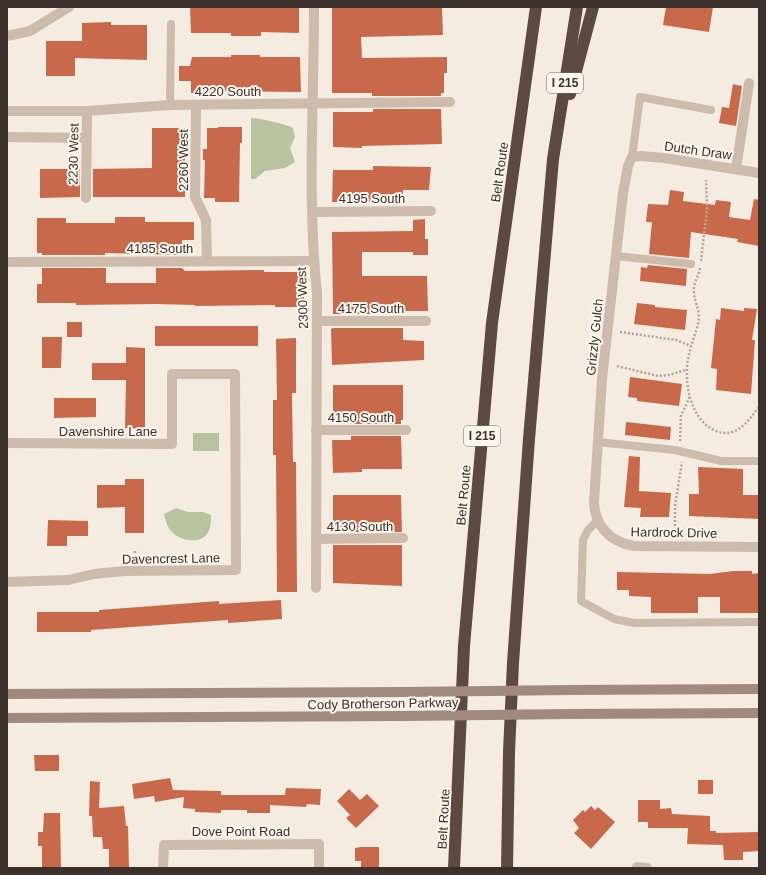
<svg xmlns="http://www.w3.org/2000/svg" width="766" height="875" font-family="Arial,sans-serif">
  <rect width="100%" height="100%" fill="#f4ebe1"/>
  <g fill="#b8c4a0">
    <path d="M251 118C263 119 282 123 293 128L295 137 290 148 295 162 285 168 265 171 255 179H251Z"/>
    <rect x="193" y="433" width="26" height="18"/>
    <path d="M176 508 188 512H203L211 515C211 521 211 529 207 534 200 544 181 541 173 533 168 529 165 520 164 514Z"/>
  </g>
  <g fill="#c8694b">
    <polygon points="190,7 299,7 299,33 261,32 261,36 231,36 231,33 191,33"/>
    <polygon points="332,7 442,7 443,35 361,37 362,58 447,57 447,73 444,73 444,93 441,93 441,96 372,96 372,93 332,93"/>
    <polygon points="666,7 713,7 709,32 663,25"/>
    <polygon points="111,22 111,25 147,25 147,60 75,58 75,76 46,76 46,41 82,41 82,23"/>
    <polygon points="231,55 260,55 260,57 300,57 301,92 220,91 220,93 191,93 191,81 179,81 179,66 190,66 192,57 231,57"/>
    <polygon points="733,84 742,86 736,126 719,123 722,107 729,108"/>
    <polygon points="373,109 441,109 442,144 362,146 362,148 333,147 333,112 373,112"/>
    <polygon points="218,127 242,127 242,143 240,143 239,202 215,202 215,198 204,198 205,160 203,160 203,149 207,149 207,128 218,128"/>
    <polygon points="152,128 185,128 185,197 93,197 93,169 152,168"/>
    <polygon points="373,166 431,167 429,190 403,190 403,202 332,202 333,170 373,170"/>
    <polygon points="40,169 80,169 80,197 40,198"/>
    <polygon points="670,190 684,192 683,201 715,205 716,200 731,202 729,217 750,220 754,199 759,200 759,246 737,242 738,239 691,232 689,258 649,254 652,222 646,222 648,204 668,205"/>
    <polygon points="115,217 145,217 145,222 194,222 194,240 182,240 182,255 105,253 105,255 42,255 42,253 37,253 37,218 66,218 66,223 115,223"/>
    <polygon points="425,219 425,239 428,239 428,255 413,255 413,252 362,252 362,276 427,276 428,311 403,311 402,314 333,314 332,232 413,231 413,220"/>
    <polygon points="648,265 687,269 686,286 640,281 641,267 647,268"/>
    <polygon points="42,268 106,268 106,283 156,283 156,268 182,268 185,271 264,270 264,272 304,272 304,307 275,307 275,305 195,306 195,305 156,304 76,305 76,303 37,303 37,284 42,284"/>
    <polygon points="637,303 655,305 655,307 687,310 685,330 634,324"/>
    <polygon points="721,308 744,311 744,308 757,309 752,340 755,340 751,394 716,390 717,369 711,368 716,319 720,320"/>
    <rect x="67" y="322" width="15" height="15"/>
    <rect x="155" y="326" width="103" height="20"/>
    <polygon points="333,328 403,328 403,340 424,341 424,360 332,365 331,329"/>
    <polygon points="42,337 62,337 61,368 42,368"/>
    <polygon points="296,338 296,393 292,393 293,462 296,462 297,592 277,592 276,455 273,455 273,400 277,400 276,339"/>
    <polygon points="126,347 145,348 145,429 125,428 126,380 92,380 92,363 126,363"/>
    <polygon points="630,377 682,384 679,406 637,401 637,398 628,397"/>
    <polygon points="333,385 403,385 403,420 401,420 401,424 351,424 351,420 333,420"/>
    <polygon points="54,398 96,398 96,417 54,418"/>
    <polygon points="626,422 671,427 670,440 625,435"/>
    <polygon points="351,436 401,436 402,469 362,469 362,472 333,473 332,440 351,440"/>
    <polygon points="629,456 640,457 639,491 671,493 669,517 640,517 641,508 624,507"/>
    <polygon points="698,467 743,469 743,495 759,495 759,519 689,516 689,494 699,494"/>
    <polygon points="125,479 144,479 144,533 125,533 125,507 97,508 97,485 125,485"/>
    <polygon points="333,495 401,495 402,532 333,532"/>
    <polygon points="48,520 88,521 88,536 67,536 67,546 47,546"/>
    <polygon points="333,545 402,545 402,586 333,583"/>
    <polygon points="733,571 752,571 752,574 759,573 759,613 720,613 720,597 698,597 698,613 651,613 651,597 629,596 629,590 617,590 617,572 710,574"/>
    <polygon points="281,600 282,619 228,623 228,620 91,630 91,632 37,632 37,612 99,612 99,610 219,601 219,604"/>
    <polygon points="34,755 59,755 59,771 35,771"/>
    <polygon points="170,778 173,790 221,791 221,795 285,795 286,788 321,789 320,805 307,804 306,807 270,805 270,813 247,813 247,810 221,810 221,813 195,812 195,809 183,808 184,797 155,802 154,796 134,799 132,784"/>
    <rect x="698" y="780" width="15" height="14"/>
    <polygon points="90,781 100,782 99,808 124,806 126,826 128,826 129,868 109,868 109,849 103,849 102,837 93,837 92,816 89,816"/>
    <polygon points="349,789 360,800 367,794 379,806 356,828 346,818 350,815 337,801"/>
    <polygon points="638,800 660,800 660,809 671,808 672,814 710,816 710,831 716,831 716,833 759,832 759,851 743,852 743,860 724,860 723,845 687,844 688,828 648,828 648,822 638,822"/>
    <polygon points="591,806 595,810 598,807 615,822 591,849 574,833 579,828 573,820 583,810 585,812"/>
    <polygon points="44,813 60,813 61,868 42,868 42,846 38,846 38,832 43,832"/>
    <polygon points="361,847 379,847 379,868 361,868 361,861 355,861 355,848"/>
  </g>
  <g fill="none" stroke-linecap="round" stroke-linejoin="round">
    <g stroke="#b9a596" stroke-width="2.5" stroke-dasharray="2 2" stroke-linecap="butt">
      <polyline points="701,261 707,209 706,180"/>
      <path d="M700 268C699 276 693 283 694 291 694 304 701 308 698 324 695 336 690 347 688 359 684 383 690 420 716 431 737 439 748 421 759 407"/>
      <polyline points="620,332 676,340 691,346"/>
      <polyline points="617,366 658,376 669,375 686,370"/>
      <polyline points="680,441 681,416 690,396"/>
      <polyline points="675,534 675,506 682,462"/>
      <polyline points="135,551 135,560"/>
    </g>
    <g stroke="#cdbbac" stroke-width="8">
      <polyline points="170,105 171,24"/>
      <polyline points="632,157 640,97 711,110"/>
      <polyline points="616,256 691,264"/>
      <polyline points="597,442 675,450 721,461 759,461"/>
      <polyline points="597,521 588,530 583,540 581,601 614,619 634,623 759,622"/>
    </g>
    <g stroke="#cdbbac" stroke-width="10">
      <path d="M314 7C314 102 307 199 317 293L316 588"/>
      <polyline points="7,36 30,31 69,7"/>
      <polyline points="196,105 195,197 206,220 207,261"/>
      <polyline points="7,111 87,111 170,105 450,102"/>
      <polyline points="7,137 86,138"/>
      <polyline points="736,169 749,83"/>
      <path d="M759 173 664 158 641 156 632 157 628 166 623 193 602 379 594 502C595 526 610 542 634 546L759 547"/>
      <polyline points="86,198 87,111"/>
      <polyline points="313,212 431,211"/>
      <polyline points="7,262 313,261"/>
      <polyline points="317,321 426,321"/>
      <polyline points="316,430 406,430"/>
      <polyline points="7,443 172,444 172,374 235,374 236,570 124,571 94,574 68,580 7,582"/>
      <polyline points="316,539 403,538"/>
      <polyline points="163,868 164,845 319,844 319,868"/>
      <polyline points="637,868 637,867 647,868"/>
    </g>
    <g stroke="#a18a7d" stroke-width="10">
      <polyline points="569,690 759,689"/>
      <polyline points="7,694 404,692"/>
      <polyline points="568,714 759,713"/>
      <polyline points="7,718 404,716"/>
    </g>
    <g stroke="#5c4a42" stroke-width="12">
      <polyline points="570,94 593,7"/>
      <polyline points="454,868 464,646 492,323 536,7"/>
      <polyline points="507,868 509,752 513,663 529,439 553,159 577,7"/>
    </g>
    <g stroke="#a18a7d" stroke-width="10">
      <polyline points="404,692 569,690"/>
      <polyline points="404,716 568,714"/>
    </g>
  </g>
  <g text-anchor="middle" stroke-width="4" stroke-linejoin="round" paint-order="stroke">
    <g fill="#fbf5ee" stroke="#756b66" stroke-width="1">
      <rect x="547" y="73" width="36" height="20" rx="3"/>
      <rect x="464" y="426" width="36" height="20" rx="3"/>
    </g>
    <g font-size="12" font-weight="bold" fill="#3b302b">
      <text x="565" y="87">I 215</text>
      <text x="482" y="440">I 215</text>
    </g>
    <g font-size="13" fill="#3b302b" stroke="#fbf5ee">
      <text x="228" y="96">4220 South</text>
      <text transform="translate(698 150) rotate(8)" y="5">Dutch Draw</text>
      <text transform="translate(73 154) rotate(-89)" y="5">2230 West</text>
      <text transform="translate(183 160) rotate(-90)" y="5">2260 West</text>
      <text transform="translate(499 172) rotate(-82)" y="5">Belt Route</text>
      <text x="372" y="203">4195 South</text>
      <text x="160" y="253">4185 South</text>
      <text transform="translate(302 298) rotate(-92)" y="5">2300 West</text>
      <text x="371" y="313">4175 South</text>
      <text transform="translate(594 337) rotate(-84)" y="5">Grizzly Gulch</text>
      <text x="361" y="422">4150 South</text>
      <text x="108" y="436">Davenshire Lane</text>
      <text transform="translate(463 495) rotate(-85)" y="5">Belt Route</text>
      <text x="360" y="531">4130 South</text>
      <text transform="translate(674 532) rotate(1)" y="5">Hardrock Drive</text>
      <text transform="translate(171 558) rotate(-1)" y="5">Davencrest Lane</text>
      <text transform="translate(383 703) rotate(-1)" y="5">Cody Brotherson Parkway</text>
      <text transform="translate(443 819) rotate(-87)" y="5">Belt Route</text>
      <text x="241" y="836">Dove Point Road</text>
    </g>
  </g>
  <rect width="766" height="875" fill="none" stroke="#3b302b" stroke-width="16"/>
</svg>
